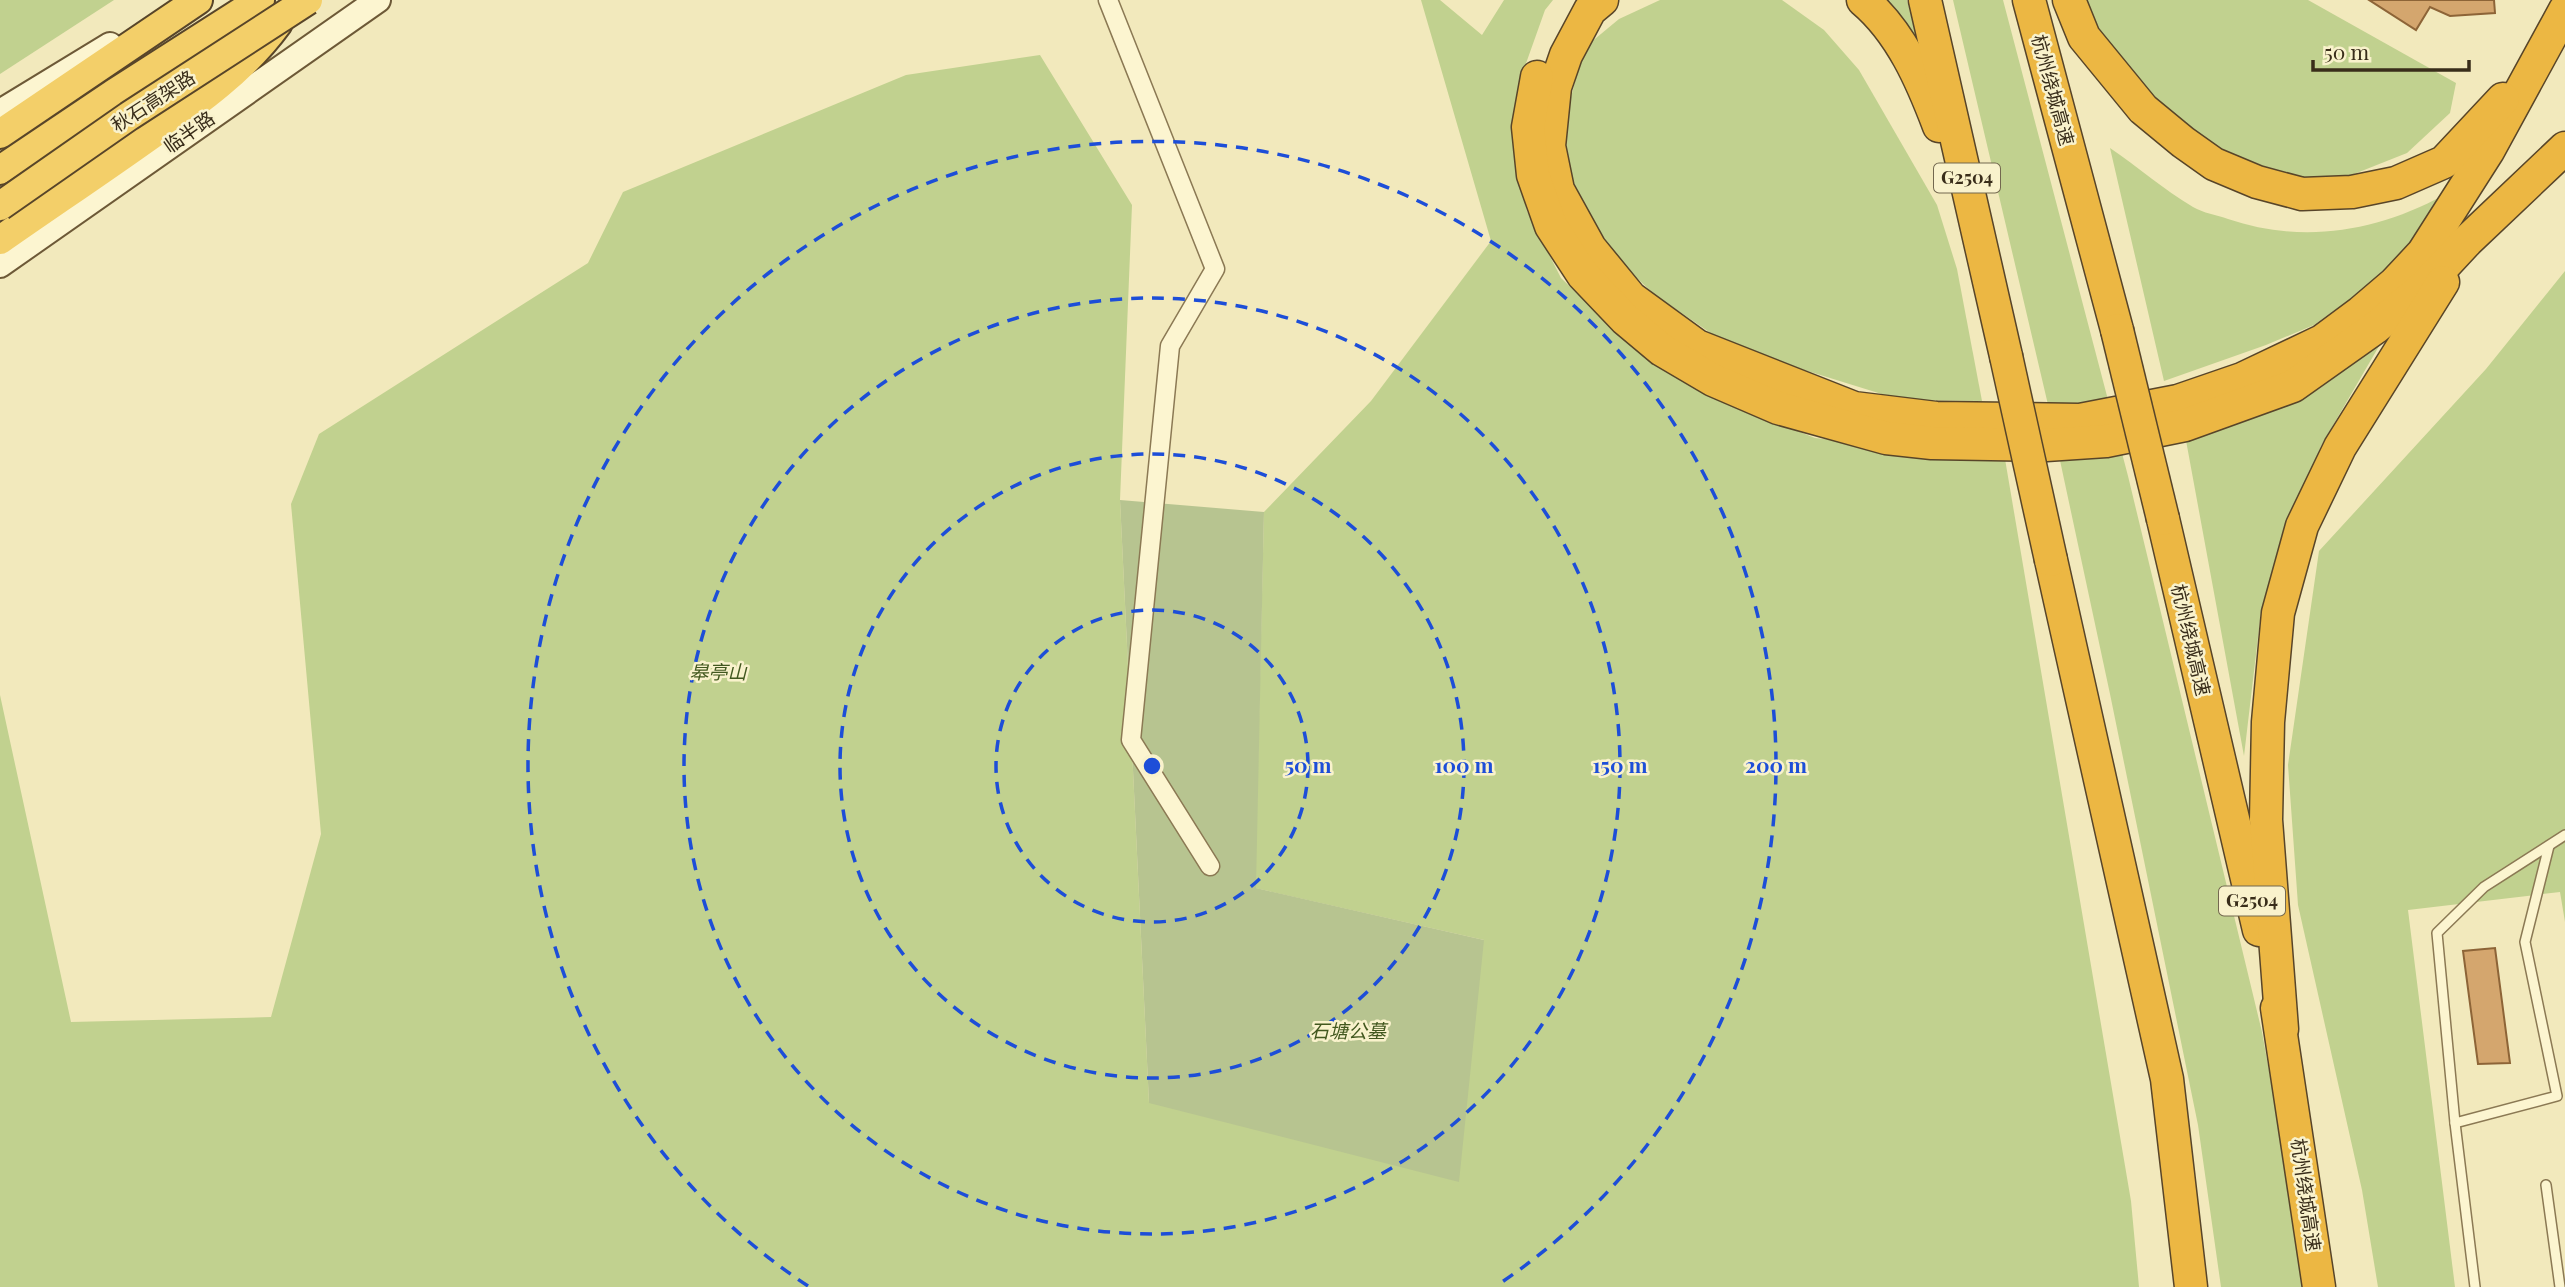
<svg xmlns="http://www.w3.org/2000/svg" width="2565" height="1287" font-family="'Playfair Display','Noto Sans SC',serif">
  <rect width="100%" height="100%" fill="#f2e9bc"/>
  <g fill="#c1d18f">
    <polygon points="0,0 114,0 0,74"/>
    <polygon points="1421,0 1440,0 1482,35 1504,0 1553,0 1545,10 1519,83 1513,144 1527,211 1561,278 1639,353 1730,404 1815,438 2005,459 2131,1201 2139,1287 0,1287 0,695 71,1022 271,1017 321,834 291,504 319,434 588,263 623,192 906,75 1040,55 1132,205 1120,500 1149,1103 1484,940 1255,888 1264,512 1371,401 1491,241"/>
    <polygon points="1660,0 1782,0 1824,30 1859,70 1937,205 1957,269 1982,401 1901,400 1801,369 1712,334 1654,294 1613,256 1578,215 1561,152 1571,97 1584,48 1619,19"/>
    <polygon points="1883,0 1907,0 1918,44"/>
    <polygon points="1953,0 2003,0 2128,476 2262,1032 2308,1287 2221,1287 2198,1125 2110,694 2049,409"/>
    <polygon points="2080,0 2308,0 2456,83 2450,113 2407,153 2344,178 2288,180 2205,144 2159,109 2116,56"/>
    <path d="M2110 148C2138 167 2164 190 2193 207 2203 213 2217 215 2228 219 2302 244 2376 232 2444 195L2406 253 2378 279 2314 325 2266 345 2164 381Z"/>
    <polygon points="2565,271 2565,922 2560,892 2408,910 2455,1287 2378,1287 2362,1190 2298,905 2288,765 2319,551 2486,369"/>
    <polygon points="2382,341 2321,446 2292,517 2261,612 2244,756 2185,435 2251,419 2319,389"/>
  </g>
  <polygon fill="#b7c490" points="1120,500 1264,512 1256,888 1484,940 1459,1182 1149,1103"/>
  <g fill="#d4a66e" stroke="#8d6437" stroke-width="2">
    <polygon points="2369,0 2494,0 2495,13 2450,16 2430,7 2416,30"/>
    <polygon points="2495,948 2510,1063 2478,1064 2463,951"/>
  </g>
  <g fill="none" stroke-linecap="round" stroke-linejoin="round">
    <defs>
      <g id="service">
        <polyline points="2455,1123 2557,1096 2525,942 2549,846"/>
        <polyline points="2546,1185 2560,1287"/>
        <polyline points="2475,1287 2455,1123 2437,933 2484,887 2565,835"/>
      </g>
      <polyline id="minor" points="1108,0 1215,269 1170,346 1131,740 1210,866"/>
      <g id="secondary">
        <polyline points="0,112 110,45"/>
        <polyline points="0,265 378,0"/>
      </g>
      <g id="trunk">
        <polyline points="0,134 198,0"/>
        <polyline points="0,170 113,94 260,0"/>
        <path d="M0 240C50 205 101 171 150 136 197 103 244 70 278 23"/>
      </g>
      <g id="motorway">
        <polyline points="1602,0 1590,10 1566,55 1555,87 1549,146 1558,190 1590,248 1631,298 1697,346 1854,408 1936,418 2080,420 2178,401 2242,379 2322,341 2361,312 2395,283 2423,253 2488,151 2565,10"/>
        <path d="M1863 0C1901 32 1922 81 1939 126"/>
        <polyline points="1925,0 2006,356"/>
        <polyline points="2029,0 2117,330"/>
        <polyline points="2069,0 2084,37 2143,109 2183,142 2214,164 2257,182 2302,194 2352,192 2396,183 2444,162 2503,99"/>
        <polyline points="1537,77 1528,127 1533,175 1551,226 1583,275 1625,319 1662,350 1713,380 1778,408 1886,438 1932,443 2046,445 2106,441 2185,425 2293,386 2375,328 2426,285 2467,241 2565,148"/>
        <polyline points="2163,519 2259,930"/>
        <polyline points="2051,560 2167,1079 2191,1287"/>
        <polyline points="2277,1008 2319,1287"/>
        <polyline points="2282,1029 2266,820 2268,722 2278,613 2302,526 2340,447 2443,282"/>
      </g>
    </defs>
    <use href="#service" stroke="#8b7954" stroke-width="12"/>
    <use href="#minor" stroke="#8b7954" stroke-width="21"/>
    <use href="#secondary" stroke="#6d5937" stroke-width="28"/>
    <use href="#trunk" stroke="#584529" stroke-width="32"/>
    <use href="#motorway" stroke="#584529" stroke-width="35"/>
    <use href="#service" stroke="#fcf5d0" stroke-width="9"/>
    <use href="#minor" stroke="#fcf5d0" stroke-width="18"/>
    <use href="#secondary" stroke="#fcf5d0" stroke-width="24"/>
    <use href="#trunk" stroke="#f3cf69" stroke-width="28"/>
    <use href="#motorway" stroke="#ecb743" stroke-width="32"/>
    <defs>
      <polyline id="trunk-bridge" points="0,206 129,116 308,0"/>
      <g id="motorway-bridge">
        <polyline points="2117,330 2163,519"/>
        <polyline points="2006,356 2051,560"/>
      </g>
    </defs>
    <use href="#trunk-bridge" stroke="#584529" stroke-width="32" stroke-linecap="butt"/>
    <use href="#motorway-bridge" stroke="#584529" stroke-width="35" stroke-linecap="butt"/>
    <use href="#trunk-bridge" stroke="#f3cf69" stroke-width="28"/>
    <use href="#motorway-bridge" stroke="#ecb743" stroke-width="32"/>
  </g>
  <g fill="none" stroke="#1d4ed8" stroke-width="3.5" stroke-dasharray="12 9">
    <circle cx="1152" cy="766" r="156"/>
    <circle cx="1152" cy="766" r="312"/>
    <circle cx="1152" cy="766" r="468"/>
    <path d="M808 1286A624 624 0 1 1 1496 1286"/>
  </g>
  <g text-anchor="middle" stroke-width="5" stroke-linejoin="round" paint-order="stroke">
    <g fill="#f9f2cc" stroke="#73684f" stroke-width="2">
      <rect x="1934" y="163.5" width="66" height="29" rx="5"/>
      <rect x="2219" y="886.5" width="66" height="29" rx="5"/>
    </g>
    <g font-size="18" font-weight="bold" fill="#392d1a">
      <text x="1967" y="184">G2504</text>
      <text x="2252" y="907">G2504</text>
    </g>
    <g font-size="19" fill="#392d1a" stroke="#f9f2cc">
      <text transform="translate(2053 90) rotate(75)" y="7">杭州绕城高速</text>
      <text transform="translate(153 101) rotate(-33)" y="7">秋石高架路</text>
      <text transform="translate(189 132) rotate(-35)" y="7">临半路</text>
      <text transform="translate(2191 640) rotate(77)" y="7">杭州绕城高速</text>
      <text transform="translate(2306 1195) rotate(82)" y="7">杭州绕城高速</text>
    </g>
    <g font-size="19" font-style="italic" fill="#42581f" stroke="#f9f2cc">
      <text x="718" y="679">皋亭山</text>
      <text x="1348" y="1038">石塘公墓</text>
    </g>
  </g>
  <circle cx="1152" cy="766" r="10" fill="#1d4ed8" stroke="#f9f2cc" stroke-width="3.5"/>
  <g font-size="21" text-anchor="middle" font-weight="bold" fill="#1d4ed8" stroke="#f9f2cc" stroke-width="5" stroke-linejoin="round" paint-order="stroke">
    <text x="1308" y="773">50 m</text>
    <text x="1464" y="773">100 m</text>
    <text x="1620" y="773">150 m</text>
    <text x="1776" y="773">200 m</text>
  </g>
  <path d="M2313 60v10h156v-10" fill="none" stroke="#392d1a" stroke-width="3.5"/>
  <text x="2324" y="60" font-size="21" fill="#392d1a" stroke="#f9f2cc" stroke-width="5" paint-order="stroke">50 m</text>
</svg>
